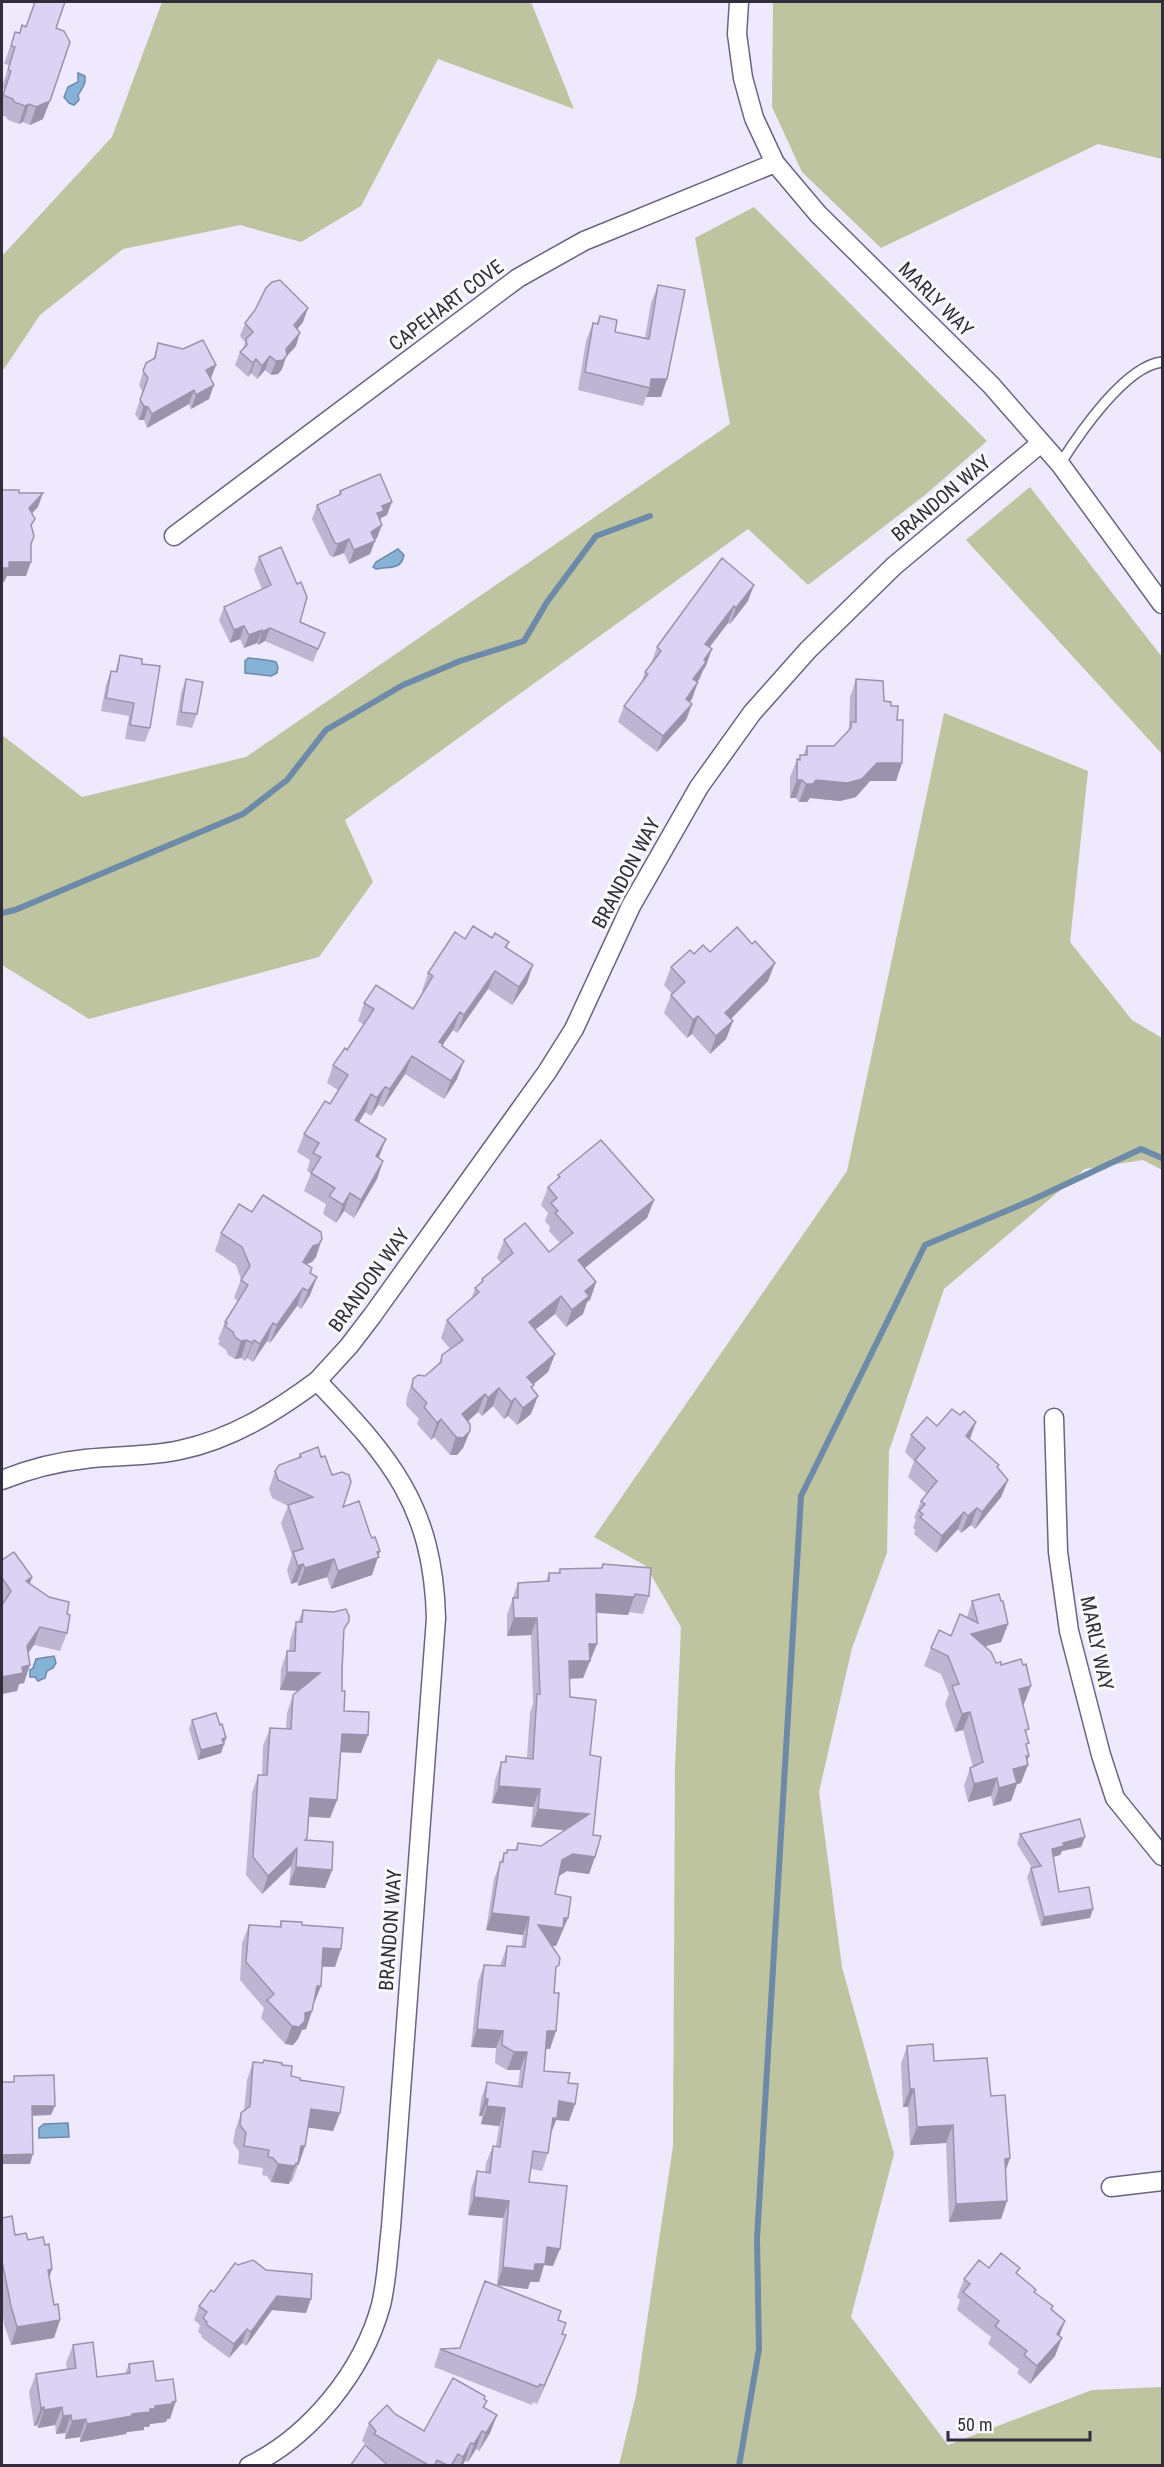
<svg xmlns="http://www.w3.org/2000/svg" width="1164" height="2467" font-family="'Roboto Condensed',sans-serif">
  <rect width="100%" height="100%" fill="#efe9fe"/>
  <g fill="#bec49f">
    <polygon points="162,2 531,2 574,109 438,59 361,206 301,242 240,225 123,249 40,315 2,372 2,256 112,137"/>
    <polygon points="773,2 1162,2 1162,159 1098,144 881,248 802,172 772,107"/>
    <polygon points="754,207 987,441 925,495 808,585 748,529 345,820 373,882 319,957 89,1019 2,965 2,735 82,797 246,757 730,424 695,238"/>
    <polygon points="1030,487 1162,657 1162,754 966,540"/>
    <polygon points="944,713 1088,771 1070,942 1132,1020 1162,1038 1162,1170 1143,1160 1085,1169 944,1289 889,1451 887,1553 852,1648 819,1792 842,1967 894,2154 851,2317 948,2445 1092,2390 1162,2387 1162,2465 619,2465 636,2395 673,2146 675,1767 681,1627 646,1566 594,1537 847,1171"/>
  </g>
  <g fill="#87b2d7" stroke="#6d8aa8" stroke-width="1.5">
    <path d="M78 73 85 76C86 85 82 88 78 95L79 100 74 105 69 103 64 97 68 87 78 82Z"/>
    <path d="M398 549 404 555C401 571 388 566 376 569L373 567 376 562Z"/>
    <path d="M248 658C257 659 267 659 276 662L278 667 277 673 271 676 245 673V661Z"/>
    <polygon points="54,1656 56,1663 53,1668 47,1671 45,1678 38,1681 35,1677 30,1677 30,1670 33,1668 36,1659"/>
    <polygon points="68,2123 69,2137 39,2138 39,2128 44,2124"/>
  </g>
  <g fill="none" stroke-linecap="round" stroke-linejoin="round">
    <g stroke="#6d8aa8" stroke-width="6">
      <polyline points="2,913 15,910 243,814 287,780 326,730 403,685 460,661 524,641 547,602 596,536 650,516"/>
      <polyline points="739,2466 759,2349 757,2239 801,1496 925,1245 1032,1200 1141,1149 1162,1158"/>
    </g>
    <defs>
      <path id="service" d="M1060 464C1079 434 1125 366 1162 362"/>
      <g id="minor">
        <polyline points="739,2 737,34 743,78 754,118 775,163 818,214 991,385 1060,464 1162,604"/>
        <polyline points="174,536 518,278 584,241 775,163"/>
        <polyline points="317,1381 349,1346 372,1316 547,1072 574,1029 631,906 699,787 752,713 808,650 894,566 1041,443"/>
        <polyline points="1054,1418 1058,1552 1069,1631 1101,1755 1115,1798 1162,1856"/>
        <path d="M2 1480C29 1469 56 1462 85 1459 117 1455 149 1457 180 1450 232 1439 275 1412 317 1381 391 1458 433 1506 436 1618L391 2227C388 2252 387 2280 381 2305 363 2371 311 2436 249 2466"/>
        <polyline points="1111,2187 1162,2181"/>
      </g>
    </defs>
    <use href="#service" stroke="#6c6381" stroke-width="12"/>
    <use href="#minor" stroke="#6c6381" stroke-width="21"/>
    <use href="#service" stroke="#fff" stroke-width="9"/>
    <use href="#minor" stroke="#fff" stroke-width="18"/>
  </g>
  <g fill="#bdb5d2">
    <polygon points="26,27 56,28 43,119 30,125 23,122 19,124 8,120 6,117 2,115 2,99 5,89 2,88 2,87 9,65 4,64 15,32 19,33"/>
    <polygon points="658,285 661,397 646,397 643,406 578,390 586,341 593,323 597,323 600,316 615,332 645,338 651,303"/>
    <polygon points="303,322 297,329 296,346 286,357 282,369 278,374 271,375 265,370 257,379 251,373 248,377 235,365 240,352 243,349 245,342 240,336 245,323"/>
    <polygon points="158,343 216,365 211,378 209,399 191,409 189,404 147,428 144,420 139,420 135,414 143,392 139,385 146,363 153,360"/>
    <polygon points="340,491 387,515 381,518 377,538 375,540 370,554 349,564 344,553 333,557 330,556 312,519 317,505 338,496"/>
    <polygon points="259,557 300,622 325,633 313,662 265,641 258,645 257,643 244,648 240,639 230,643 219,620 224,607 262,589 254,570"/>
    <polygon points="722,558 748,601 730,624 728,623 709,647 706,666 697,682 692,699 689,702 692,704 686,720 657,752 618,722 624,706 641,683 645,672 651,664 657,647"/>
    <polygon points="120,655 142,664 150,728 145,742 125,739 129,716 101,711 106,685 111,671 115,672"/>
    <polygon points="186,679 197,714 192,728 176,725 181,693"/>
    <polygon points="856,679 884,701 891,706 897,720 902,763 896,781 870,781 856,797 840,801 810,798 807,802 799,802 796,798 790,798 790,777 797,759 798,760 800,755 803,755 807,746 834,746 848,732 849,727 850,697"/>
    <polygon points="492,938 509,942 507,948 527,983 512,1005 488,989 457,1033 453,1030 442,1046 457,1079 444,1099 405,1074 383,1107 378,1105 371,1116 365,1112 359,1122 379,1158 383,1161 377,1179 354,1218 344,1211 336,1223 323,1214 326,1204 304,1191 311,1173 307,1171 310,1160 297,1152 304,1134 330,1104 338,1090 327,1083 333,1065 347,1050 364,1025 358,1021 364,1003 413,1009 423,992 422,991 428,973 465,939"/>
    <polygon points="710,952 768,981 731,1019 733,1021 726,1039 710,1054 692,1034 687,1038 664,1013 671,995 672,994 664,985 671,967 694,954"/>
    <polygon points="558,1175 654,1200 647,1218 585,1268 596,1282 590,1300 587,1302 583,1314 566,1327 555,1314 535,1330 555,1354 548,1372 533,1384 532,1389 531,1414 517,1425 508,1416 504,1419 493,1406 482,1416 478,1412 468,1421 470,1431 463,1448 457,1455 450,1455 434,1437 431,1440 417,1424 419,1419 406,1405 407,1397 413,1379 425,1376 439,1364 442,1355 450,1349 441,1338 447,1320 471,1300 475,1288 481,1283 482,1279 501,1263 497,1258 504,1240 549,1252 560,1243 549,1231 550,1227 545,1221 548,1213 541,1205 548,1187 557,1180"/>
    <polygon points="221,1233 316,1257 312,1262 307,1264 311,1273 317,1277 310,1295 301,1309 297,1306 270,1343 267,1341 253,1362 247,1358 245,1361 241,1358 235,1359 228,1355 226,1350 218,1344 220,1340 218,1340 225,1322 238,1301 234,1298 241,1279 236,1265 215,1251"/>
    <polygon points="937,1426 970,1439 1008,1480 1001,1497 975,1529 971,1525 961,1533 958,1529 936,1553 914,1534 915,1530 913,1528 916,1519 914,1518 921,1501 927,1494 908,1477 914,1461 905,1452 911,1435"/>
    <polygon points="300,1454 321,1457 343,1507 370,1534 380,1551 372,1575 331,1589 327,1577 298,1586 297,1582 291,1584 287,1570 292,1555 281,1523 288,1506 272,1498 269,1489 275,1471 298,1458"/>
    <polygon points="2,1560 32,1577 30,1584 67,1614 67,1633 60,1651 34,1645 28,1653 24,1683 19,1684 17,1691 2,1694"/>
    <polygon points="603,1564 649,1596 643,1614 629,1612 628,1615 596,1613 590,1661 583,1678 569,1679 570,1697 590,1755 593,1835 595,1857 589,1874 567,1871 559,1876 555,1894 568,1918 556,1946 551,1946 556,1975 550,2049 545,2049 544,2071 568,2083 575,2104 569,2121 556,2120 550,2136 548,2153 542,2171 531,2169 529,2182 553,2266 544,2265 539,2282 530,2282 528,2289 497,2285 503,2218 468,2215 471,2189 477,2171 485,2172 486,2163 493,2146 496,2146 499,2126 481,2124 482,2116 479,2116 481,2099 487,2082 518,2086 520,2070 507,2070 495,2063 496,2048 471,2047 478,1982 484,1965 500,1966 507,1946 521,1947 523,1935 486,1930 494,1879 504,1853 506,1853 507,1850 515,1850 518,1843 541,1846 566,1830 531,1827 533,1807 492,1803 495,1780 501,1762 504,1762 506,1756 527,1758 530,1712 533,1704 531,1635 507,1636 507,1615 518,1583 546,1581 549,1573 558,1573 560,1569 601,1568"/>
    <polygon points="972,1601 1008,1624 1001,1642 985,1646 996,1663 1001,1665 1024,1704 1023,1705 1027,1736 1027,1748 1029,1756 1021,1783 1017,1784 1011,1801 993,1806 991,1796 968,1802 964,1786 970,1768 973,1767 963,1730 955,1732 945,1704 949,1694 941,1674 924,1666 931,1648 951,1636 967,1617"/>
    <polygon points="303,1610 344,1636 342,1691 344,1711 368,1735 361,1753 341,1752 337,1800 330,1818 309,1817 306,1840 332,1870 325,1888 289,1885 291,1866 262,1894 246,1875 252,1793 258,1775 262,1775 263,1746 270,1728 286,1728 287,1713 293,1695 299,1691 280,1690 281,1669 287,1651 289,1651 290,1640 296,1622 298,1622"/>
    <polygon points="192,1720 220,1725 226,1738 221,1753 198,1760 189,1729"/>
    <polygon points="1020,1834 1085,1837 1081,1847 1062,1851 1060,1855 1053,1857 1059,1892 1093,1909 1090,1918 1041,1926 1027,1877 1031,1868 1032,1868 1017,1844"/>
    <polygon points="281,1921 302,1925 335,1967 322,1967 312,2011 306,2029 302,2030 298,2039 293,2045 285,2044 261,2018 264,2008 240,1980 242,1943 249,1925 279,1927"/>
    <polygon points="907,2046 934,2061 991,2096 1010,2158 1005,2171 1007,2201 1001,2219 949,2222 946,2143 910,2145 908,2107 903,2107 901,2064"/>
    <polygon points="264,2060 282,2065 291,2076 300,2080 340,2113 333,2131 308,2127 305,2146 292,2182 290,2181 289,2184 271,2182 267,2176 262,2175 263,2168 238,2164 239,2151 233,2143 235,2131 241,2113 244,2111 247,2080 253,2062 263,2063"/>
    <polygon points="2,2218 15,2235 28,2240 45,2245 52,2269 49,2278 54,2305 60,2320 54,2338 11,2345 4,2324 2,2310"/>
    <polygon points="989,2268 1017,2274 1051,2310 1065,2321 1059,2336 1055,2356 1030,2384 1017,2373 1019,2369 988,2344 991,2337 957,2310 960,2300 957,2297 964,2279"/>
    <polygon points="214,2292 306,2313 272,2310 246,2346 242,2343 229,2358 201,2337 202,2335 198,2332 200,2325 194,2320 199,2306"/>
    <polygon points="558,2320 563,2334 566,2335 559,2353 537,2404 533,2402 532,2405 434,2367 440,2349 460,2348"/>
    <polygon points="73,2345 97,2377 125,2374 129,2364 156,2381 170,2419 167,2419 166,2422 150,2424 149,2427 144,2427 144,2430 127,2432 126,2434 80,2442 80,2437 65,2439 65,2433 56,2434 55,2425 38,2428 37,2425 34,2426 29,2392 36,2374 67,2369 66,2363"/>
    <polygon points="485,2396 484,2399 487,2401 484,2408 497,2415 490,2433 479,2451 476,2449 468,2462 465,2461 462,2466 392,2466 383,2461 362,2441 369,2423 424,2431"/>
  </g>
  <g fill="#9a93ab">
    <polygon points="50,101 43,119 30,125 36,107"/>
    <polygon points="29,104 23,122 19,124 25,106"/>
    <polygon points="308,308 303,322 289,339 294,325"/>
    <polygon points="300,333 296,346 286,357 282,369 278,374 271,375 276,361"/>
    <polygon points="270,356 265,370 257,379 262,366"/>
    <polygon points="256,359 251,373 248,377 253,363"/>
    <polygon points="216,365 211,378 206,370"/>
    <polygon points="651,379 667,379 661,397 646,397 650,388"/>
    <polygon points="214,385 209,399 191,409 196,395"/>
    <polygon points="194,390 189,404 147,428 152,414"/>
    <polygon points="144,406 148,407 144,420 139,420"/>
    <polygon points="43,493 38,507 24,522 29,508"/>
    <polygon points="392,502 387,515 381,518 379,524 377,513 382,506"/>
    <polygon points="382,525 377,538 371,542 375,541 370,554 349,564 354,550 371,532"/>
    <polygon points="349,539 344,553 333,557 338,544"/>
    <polygon points="9,562 31,562 26,576 7,576 4,582 2,582 2,568"/>
    <polygon points="754,585 748,601 730,624 736,608"/>
    <polygon points="734,606 728,623 699,661 705,644"/>
    <polygon points="244,626 240,639 230,643 234,630"/>
    <polygon points="270,628 265,641 258,645 262,632"/>
    <polygon points="262,630 257,643 244,648 249,635"/>
    <polygon points="712,649 706,666 703,669 700,678 687,695 693,679 704,660"/>
    <polygon points="698,682 692,699 680,716 686,699"/>
    <polygon points="692,704 686,720 657,752 663,736"/>
    <polygon points="877,763 902,763 896,781 870,781 856,797 840,801 810,798 807,802 799,802 806,784"/>
    <polygon points="797,780 802,780 796,798 790,798"/>
    <polygon points="775,963 768,981 719,1031 725,1013"/>
    <polygon points="533,965 527,983 512,1005 519,987"/>
    <polygon points="495,971 488,989 457,1033 464,1015"/>
    <polygon points="460,1012 453,1030 441,1047 439,1042"/>
    <polygon points="698,1016 692,1034 687,1038 693,1020"/>
    <polygon points="733,1021 726,1039 710,1054 716,1036"/>
    <polygon points="412,1056 405,1074 383,1107 390,1089"/>
    <polygon points="464,1061 457,1079 444,1099 451,1081"/>
    <polygon points="385,1087 378,1105 371,1116 377,1098"/>
    <polygon points="371,1094 365,1112 349,1138 355,1120"/>
    <polygon points="386,1139 379,1157 369,1174 376,1156"/>
    <polygon points="383,1161 377,1179 354,1218 361,1200"/>
    <polygon points="350,1193 344,1211 336,1223 343,1205"/>
    <polygon points="654,1200 647,1218 572,1278 578,1260"/>
    <polygon points="322,1239 316,1257 312,1262 307,1264 303,1262 313,1246"/>
    <polygon points="317,1277 310,1295 301,1309 308,1291"/>
    <polygon points="596,1282 590,1300 587,1302 583,1314 566,1327 572,1310 585,1291"/>
    <polygon points="303,1288 297,1306 270,1343 277,1325"/>
    <polygon points="561,1296 555,1314 522,1340 529,1322"/>
    <polygon points="273,1323 267,1341 253,1362 260,1344"/>
    <polygon points="247,1340 241,1358 235,1359 241,1341"/>
    <polygon points="254,1340 247,1358 245,1361 252,1343"/>
    <polygon points="555,1354 548,1372 521,1395 527,1377"/>
    <polygon points="499,1388 493,1406 482,1416 488,1398"/>
    <polygon points="485,1394 478,1412 456,1432 462,1414"/>
    <polygon points="538,1396 531,1414 517,1425 523,1408"/>
    <polygon points="515,1398 508,1416 504,1419 511,1402"/>
    <polygon points="441,1419 434,1437 431,1440 437,1423"/>
    <polygon points="976,1422 970,1439 966,1436"/>
    <polygon points="470,1431 463,1448 457,1455 450,1455 456,1437"/>
    <polygon points="1008,1480 1001,1497 975,1529 982,1512"/>
    <polygon points="977,1508 971,1525 961,1533 968,1516"/>
    <polygon points="964,1512 958,1529 936,1553 942,1536"/>
    <polygon points="380,1551 372,1575 331,1589 338,1571"/>
    <polygon points="334,1559 327,1577 298,1586 305,1568"/>
    <polygon points="303,1564 297,1582 291,1584 298,1566"/>
    <polygon points="32,1577 26,1595 26,1581"/>
    <polygon points="596,1594 634,1597 628,1615 589,1612"/>
    <polygon points="514,1618 537,1618 531,1635 507,1636"/>
    <polygon points="1008,1624 1001,1642 965,1652 971,1634"/>
    <polygon points="40,1627 34,1645 20,1664 27,1646"/>
    <polygon points="589,1644 597,1644 583,1678 563,1679 569,1661"/>
    <polygon points="30,1665 24,1683 19,1684 17,1691 2,1694 2,1677 22,1667"/>
    <polygon points="287,1672 320,1673 314,1691 280,1690"/>
    <polygon points="1031,1686 1024,1704 1012,1707 1019,1689"/>
    <polygon points="970,1712 963,1730 955,1732 962,1714"/>
    <polygon points="342,1734 368,1735 361,1753 336,1752"/>
    <polygon points="226,1738 221,1753 198,1760 201,1750"/>
    <polygon points="1026,1756 1029,1756 1025,1765 1028,1765 1021,1783 1017,1784 1011,1801 993,1806 999,1788 1013,1769"/>
    <polygon points="997,1778 991,1796 968,1802 974,1784"/>
    <polygon points="499,1786 540,1789 533,1807 492,1803"/>
    <polygon points="310,1798 337,1800 330,1818 304,1816"/>
    <polygon points="538,1809 589,1814 583,1832 531,1827"/>
    <polygon points="1085,1837 1081,1847 1062,1851 1060,1855 1049,1858 1052,1849 1063,1843"/>
    <polygon points="297,1848 291,1866 262,1894 268,1876"/>
    <polygon points="573,1854 595,1857 589,1874 567,1871 556,1878 562,1860"/>
    <polygon points="296,1867 332,1870 325,1888 289,1885"/>
    <polygon points="1093,1909 1090,1918 1041,1926 1044,1917"/>
    <polygon points="492,1913 529,1917 523,1935 486,1930"/>
    <polygon points="564,1918 568,1918 556,1946 531,1943 538,1925"/>
    <polygon points="323,1948 341,1949 335,1967 317,1966"/>
    <polygon points="317,1986 321,1986 314,2004"/>
    <polygon points="312,2011 306,2029 302,2030 298,2039 293,2045 285,2044 292,2026 305,2013"/>
    <polygon points="477,2029 503,2031 496,2048 471,2047"/>
    <polygon points="547,2031 556,2031 550,2049 540,2048"/>
    <polygon points="514,2052 527,2052 520,2070 507,2070"/>
    <polygon points="910,2089 914,2089 908,2107 903,2107"/>
    <polygon points="485,2098 488,2099 482,2116 479,2116"/>
    <polygon points="559,2101 575,2104 569,2121 556,2120 550,2136 546,2136"/>
    <polygon points="32,2106 55,2106 51,2115 29,2116"/>
    <polygon points="487,2106 505,2108 499,2126 481,2124"/>
    <polygon points="311,2109 340,2113 333,2131 304,2127"/>
    <polygon points="953,2125 946,2143 910,2145 917,2127"/>
    <polygon points="301,2146 305,2146 299,2164 296,2163"/>
    <polygon points="33,2154 30,2164 2,2164 2,2155"/>
    <polygon points="1010,2158 1004,2176 1005,2159"/>
    <polygon points="278,2164 295,2166 289,2184 271,2182"/>
    <polygon points="474,2197 509,2201 503,2218 468,2215"/>
    <polygon points="1007,2201 1001,2219 949,2222 956,2204"/>
    <polygon points="547,2247 560,2249 553,2266 544,2265 539,2282 530,2282 528,2289 497,2285 503,2267 535,2264"/>
    <polygon points="52,2269 46,2287 48,2270"/>
    <polygon points="277,2296 311,2299 306,2313 272,2310 246,2346 251,2332"/>
    <polygon points="60,2320 54,2338 11,2345 17,2327"/>
    <polygon points="1065,2321 1058,2339 1062,2338 1055,2356 1030,2384 1037,2366"/>
    <polygon points="247,2329 242,2343 229,2358 234,2344"/>
    <polygon points="566,2335 559,2353 537,2404 544,2386"/>
    <polygon points="176,2401 170,2419 167,2419 166,2422 150,2424 149,2427 144,2427 144,2430 127,2432 126,2434 80,2442 87,2424 132,2414 150,2409 155,2406"/>
    <polygon points="44,2407 37,2425 34,2426 41,2408"/>
    <polygon points="62,2407 55,2425 38,2428 44,2410"/>
    <polygon points="71,2415 65,2433 56,2434 63,2416"/>
    <polygon points="497,2415 490,2433 479,2451 486,2433"/>
    <polygon points="86,2419 80,2437 65,2439 72,2421"/>
    <polygon points="482,2431 476,2449 468,2462 474,2444"/>
    <polygon points="471,2443 465,2461 462,2466 460,2466 463,2457"/>
  </g>
  <g fill="#dcd2f4" stroke="#9a93ab" stroke-width="1.5">
    <polygon points="35,2 65,2 56,28 64,31 70,42 50,101 36,107 29,104 25,106 14,102 13,99 3,95 11,71 8,70 15,47 11,46 15,32 20,33 22,25 26,27"/>
    <polygon points="280,280 308,308 294,325 300,333 286,349 287,355 283,360 276,361 270,356 262,366 256,359 253,363 240,352 247,345 246,339 253,332 245,323 255,310 266,288 272,282"/>
    <polygon points="658,285 685,290 667,379 651,379 650,388 585,372 593,323 598,324 600,316 617,320 615,332 649,339"/>
    <polygon points="203,340 216,365 206,370 214,385 196,395 194,390 152,414 148,407 144,406 140,400 148,378 143,371 146,363 155,358 158,343 183,349"/>
    <polygon points="380,474 392,502 382,506 384,511 377,513 382,525 371,532 375,541 354,550 349,539 338,544 335,543 317,505 341,494 340,491"/>
    <polygon points="2,490 19,490 19,493 43,493 29,508 35,519 31,525 34,536 31,544 31,562 9,562 9,568 2,568"/>
    <polygon points="281,547 297,584 301,582 307,597 300,622 325,633 318,649 270,628 262,632 262,630 249,635 244,626 234,630 224,607 271,585 259,557"/>
    <polygon points="722,558 754,585 736,608 734,606 705,644 712,649 704,660 706,662 693,679 698,682 686,699 692,704 663,736 624,706 648,674 645,672 661,651 657,647"/>
    <polygon points="120,655 142,659 142,664 160,666 150,728 130,725 134,703 106,698 111,671 117,672"/>
    <polygon points="186,679 203,682 197,714 181,712"/>
    <polygon points="856,679 883,681 884,701 891,702 891,706 898,706 897,720 903,720 902,763 877,763 862,779 847,783 816,780 813,784 806,784 802,780 797,780 797,759 800,760 800,755 807,755 807,746 834,746 851,728 851,722 856,722"/>
    <polygon points="473,926 492,938 495,933 509,942 505,947 533,965 519,987 495,971 464,1015 460,1012 439,1042 443,1044 442,1046 464,1061 451,1081 412,1056 390,1089 385,1087 377,1098 371,1094 355,1120 386,1139 376,1156 383,1161 361,1200 350,1193 343,1205 329,1196 335,1188 311,1173 321,1157 313,1153 319,1143 304,1134 325,1101 330,1104 348,1075 333,1065 345,1048 347,1050 374,1009 364,1003 376,985 413,1009 433,976 428,973 455,932 465,939"/>
    <polygon points="737,927 752,944 755,941 775,963 725,1013 733,1021 716,1036 698,1016 693,1020 671,995 685,982 671,967 690,950 694,954 703,945 710,952"/>
    <polygon points="601,1140 654,1200 578,1260 596,1282 585,1291 589,1296 572,1310 561,1296 529,1322 555,1354 527,1377 534,1385 531,1387 538,1396 523,1408 515,1398 511,1402 499,1388 488,1398 485,1394 462,1414 470,1424 470,1431 463,1438 456,1437 441,1419 437,1423 424,1407 427,1403 412,1387 413,1379 418,1375 425,1376 441,1362 442,1355 463,1340 447,1320 479,1292 475,1288 483,1281 482,1279 513,1253 504,1240 525,1223 549,1252 573,1233 555,1213 558,1211 551,1203 557,1198 548,1187 560,1177 558,1175"/>
    <polygon points="263,1195 321,1232 322,1239 319,1244 313,1246 303,1262 312,1268 310,1273 317,1277 308,1291 303,1288 277,1325 273,1323 260,1344 254,1340 252,1343 247,1340 241,1341 235,1337 233,1332 225,1326 227,1323 225,1322 248,1285 241,1280 250,1266 242,1247 221,1233 239,1204 252,1212"/>
    <polygon points="952,1409 960,1415 964,1411 976,1422 966,1436 999,1465 997,1467 1008,1480 982,1512 977,1508 968,1516 964,1512 942,1536 920,1517 923,1514 919,1511 925,1504 921,1501 937,1481 915,1460 925,1448 911,1435 927,1417 937,1426"/>
    <polygon points="318,1447 321,1457 325,1456 332,1475 342,1472 349,1475 351,1482 343,1507 359,1501 370,1534 372,1538 375,1537 380,1551 377,1552 379,1557 338,1571 334,1559 305,1568 303,1564 298,1566 293,1552 303,1549 288,1505 313,1497 278,1480 275,1471 279,1465 301,1457 300,1454"/>
    <polygon points="14,1552 32,1577 26,1581 49,1597 69,1602 67,1614 70,1615 67,1633 40,1627 27,1646 30,1665 22,1667 23,1673 2,1677 2,1605 11,1591 2,1578 2,1560"/>
    <polygon points="603,1564 651,1568 649,1596 635,1594 634,1597 596,1594 597,1644 589,1644 590,1661 569,1661 570,1697 596,1700 590,1755 601,1757 593,1835 601,1836 595,1857 573,1854 562,1860 555,1894 571,1897 568,1918 564,1918 563,1928 538,1925 560,1958 559,1965 556,1967 554,1993 559,1993 556,2031 547,2031 544,2071 570,2073 568,2083 578,2084 575,2104 559,2101 557,2118 553,2118 548,2153 533,2151 529,2182 567,2186 560,2249 547,2247 545,2264 535,2264 534,2271 503,2267 509,2201 474,2197 477,2171 490,2173 493,2146 500,2147 505,2108 487,2106 488,2099 485,2098 487,2082 522,2087 527,2052 514,2052 502,2045 503,2031 477,2029 484,1965 505,1966 507,1946 525,1947 529,1917 492,1913 500,1862 503,1862 504,1853 507,1853 507,1850 517,1850 518,1843 541,1846 589,1814 538,1809 540,1789 499,1786 501,1762 506,1762 506,1756 533,1759 537,1694 540,1694 537,1618 514,1618 513,1598 518,1598 518,1583 549,1581 549,1573 560,1573 560,1569 602,1568"/>
    <polygon points="999,1594 1001,1601 1003,1601 1008,1624 971,1634 991,1652 996,1663 1001,1662 1001,1665 1021,1659 1023,1665 1026,1664 1031,1686 1019,1689 1029,1729 1025,1730 1029,1743 1026,1744 1029,1756 1026,1756 1028,1765 1013,1769 1017,1783 999,1788 997,1778 974,1784 970,1768 983,1762 970,1712 962,1714 952,1686 959,1684 948,1656 931,1648 939,1630 951,1636 960,1614 978,1623 972,1601"/>
    <polygon points="346,1609 349,1616 349,1621 344,1629 342,1669 342,1691 345,1691 344,1711 369,1712 368,1735 342,1734 337,1800 310,1798 307,1838 305,1840 333,1842 332,1870 296,1867 297,1848 268,1876 253,1857 258,1775 267,1775 270,1728 291,1729 293,1695 320,1673 287,1672 287,1651 295,1651 296,1622 302,1622 303,1610 333,1612"/>
    <polygon points="216,1713 220,1725 222,1724 226,1738 222,1739 224,1744 201,1750 192,1720"/>
    <polygon points="1080,1819 1085,1837 1063,1843 1064,1846 1052,1849 1059,1892 1089,1887 1093,1909 1044,1917 1031,1868 1041,1866 1020,1834"/>
    <polygon points="281,1921 302,1922 302,1925 343,1928 341,1949 323,1948 321,1986 317,1986 312,2011 305,2013 305,2021 299,2027 292,2026 267,2000 274,1994 246,1962 249,1925 281,1927"/>
    <polygon points="933,2044 934,2061 987,2058 991,2096 1005,2095 1010,2158 1005,2159 1007,2201 956,2204 953,2125 917,2127 914,2089 910,2089 907,2046"/>
    <polygon points="264,2060 282,2063 282,2065 292,2066 291,2076 300,2078 300,2080 344,2087 340,2113 311,2109 305,2146 301,2146 298,2164 296,2163 295,2166 278,2164 273,2158 268,2157 269,2150 244,2146 246,2133 240,2125 241,2113 250,2106 253,2062 263,2063"/>
    <polygon points="54,2075 55,2106 32,2106 33,2154 2,2155 2,2082 14,2082 14,2076"/>
    <polygon points="12,2216 15,2235 26,2233 28,2240 43,2237 45,2245 49,2244 52,2269 48,2270 54,2305 58,2304 60,2320 17,2327 11,2306 2,2261 2,2218"/>
    <polygon points="1001,2253 1020,2268 1016,2273 1032,2286 1036,2290 1034,2292 1053,2306 1051,2309 1065,2321 1057,2334 1062,2338 1037,2366 1024,2355 1027,2351 995,2326 999,2321 963,2292 970,2284 964,2279 979,2260 989,2268"/>
    <polygon points="253,2260 266,2270 312,2274 311,2299 277,2296 251,2332 247,2329 234,2344 206,2324 207,2322 203,2318 207,2312 199,2306 211,2290 214,2292 235,2263 238,2265"/>
    <polygon points="485,2281 561,2311 558,2320 566,2323 562,2334 566,2335 544,2386 540,2384 538,2387 440,2349 460,2348"/>
    <polygon points="93,2342 97,2377 130,2373 129,2364 153,2361 156,2381 173,2379 176,2401 172,2402 172,2404 155,2406 155,2409 150,2409 150,2412 132,2414 132,2416 87,2424 86,2419 72,2421 71,2415 63,2416 62,2407 44,2410 44,2407 41,2408 36,2374 76,2368 73,2345"/>
    <polygon points="453,2378 485,2396 484,2399 487,2401 483,2407 497,2415 486,2433 482,2431 474,2444 471,2443 463,2457 458,2454 451,2466 449,2466 437,2460 434,2466 430,2466 374,2434 376,2431 369,2423 387,2405 395,2414 424,2431"/>
    <polygon points="365,2445 389,2466 350,2466"/>
  </g>
  <g text-anchor="middle" stroke-width="6" stroke-linejoin="round" paint-order="stroke">
    <g font-size="20" fill="#312d3a" stroke="#fafafa">
      <text transform="translate(936 299) rotate(45)" y="7">MARLY WAY</text>
      <text transform="translate(446 305) rotate(-37)" y="7">CAPEHART COVE</text>
      <text transform="translate(941 498) rotate(-40)" y="7">BRANDON WAY</text>
      <text transform="translate(626 873) rotate(-62)" y="7">BRANDON WAY</text>
      <text transform="translate(369 1280) rotate(-54)" y="7">BRANDON WAY</text>
      <text transform="translate(1097 1643) rotate(78)" y="7">MARLY WAY</text>
      <text transform="translate(390 1930) rotate(-86)" y="7">BRANDON WAY</text>
    </g>
  </g>
  <rect width="1164" height="2467" fill="none" stroke="#312d3a" stroke-width="6"/>
  <path d="M948 2431v9h142v-9" fill="none" stroke="#312d3a" stroke-width="3"/>
  <text x="957" y="2431" font-size="18" fill="#312d3a" stroke="#fafafa" stroke-width="4.5" paint-order="stroke">50 m</text>
</svg>
